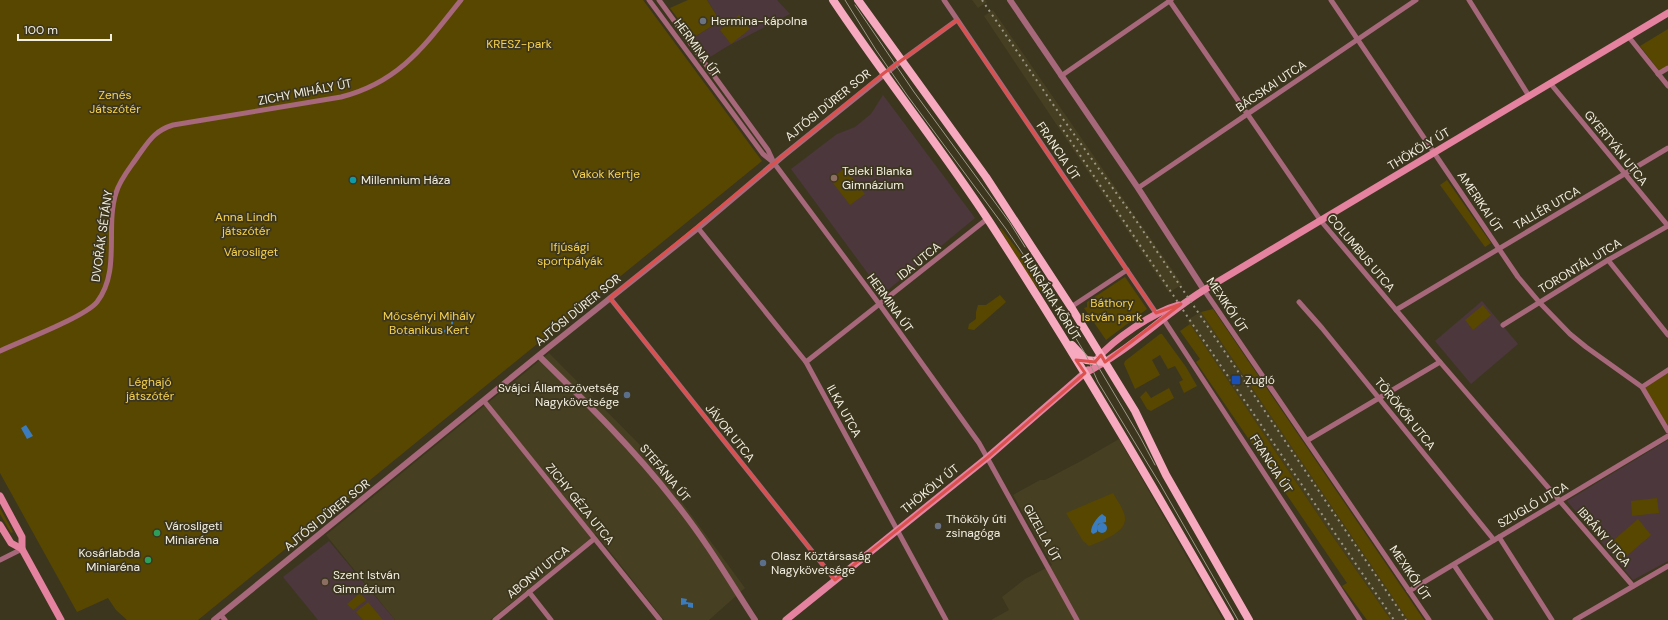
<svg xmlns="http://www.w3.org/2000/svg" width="1668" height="620" font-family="'DM Sans',sans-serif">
  <rect width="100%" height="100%" fill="#3c361f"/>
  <g fill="#473f21">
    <polygon points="972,0 985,0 987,2 978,8"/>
    <polygon points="993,10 1182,284 1169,293 984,16"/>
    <polygon points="1201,312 1392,596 1408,620 1391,620 1329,531 1187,320"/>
    <polygon points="549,353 639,444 745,588 709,620 664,620 596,534 490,620 395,620 326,535"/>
    <polygon points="1119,439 1223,620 991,620 1009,610 1002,597 1025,579 1052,565 1013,495 1040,480 1045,480 1081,461"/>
  </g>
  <g fill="#4c373c">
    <polygon points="707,0 777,0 790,14 726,47 707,59 691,36 694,34 696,36 720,21"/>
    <polygon points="883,95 975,218 883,294 791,169 837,134 855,127 871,114"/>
    <polygon points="1482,301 1518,344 1471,384 1435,341"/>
    <polygon points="1668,440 1668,561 1633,580 1567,501"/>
    <polygon points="329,541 395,620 318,620 283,577"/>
  </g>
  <g fill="#584700">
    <polygon points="0,0 643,0 762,161 198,620 127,620 116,610 108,598 77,612 0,473"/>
    <polygon points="688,0 707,0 720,21 696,36 694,34 691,36 670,8"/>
    <polygon points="739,15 750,29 731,44 720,30"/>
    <polygon points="1668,29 1668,67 1660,72 1640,46"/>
    <polygon points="845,168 865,194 850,205 830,179"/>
    <polygon points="1447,180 1491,243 1485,247 1440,185"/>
    <polygon points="1001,228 1020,253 1045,295 1030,280 1000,229"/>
    <polygon points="1125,277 1147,309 1106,340 1084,308 1087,307 1087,302"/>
    <polygon points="1000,295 1006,302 974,330 968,329 969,324 976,319 976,312 978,305 986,305"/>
    <polygon points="1483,305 1491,315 1473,330 1465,320"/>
    <polygon points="1213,309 1424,620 1408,620 1201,312"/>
    <polygon points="1190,324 1329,531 1391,620 1367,620 1342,586 1347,583 1196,362 1200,359 1180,331"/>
    <polygon points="1160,334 1162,334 1186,367 1197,386 1184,393 1179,382 1183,380 1175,366 1168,369 1160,355 1152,360 1160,375 1135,389 1124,364 1125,361"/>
    <polygon points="1668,370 1668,431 1642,387"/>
    <polygon points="1169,388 1174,398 1151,411 1147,409 1140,397 1146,391 1151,398"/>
    <path d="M1113 493C1117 501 1125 510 1125 519 1126 532 1100 542 1089 546L1083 541 1066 513Z"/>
    <polygon points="1657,498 1659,513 1632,516 1631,501"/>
    <polygon points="0,508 13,532 11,533 0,514"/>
    <polygon points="1638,519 1651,535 1622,560 1608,545"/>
    <polygon points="360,593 366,600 353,610 347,604"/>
    <polygon points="368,602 383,620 363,620 356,612"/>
  </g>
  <g fill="#3b7cbe">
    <polygon points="26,425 33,436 27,439 21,428"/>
    <path d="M1102 514 1106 517V522L1098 524 1097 532 1093 534 1091 532C1091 526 1097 517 1102 514Z"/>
    <circle cx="1102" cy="528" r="5"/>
    <polygon points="681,598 687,599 686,602 693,603 693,608 688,607 688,604 681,605"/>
  </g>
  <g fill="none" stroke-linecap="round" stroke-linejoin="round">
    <polyline stroke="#3b7cbe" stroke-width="2" points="404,334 410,335 416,333 419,335 427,334 429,332 443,332 449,329 452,330 452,318"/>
    <g stroke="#a6687a" stroke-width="5">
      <polyline points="649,0 763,154 773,162"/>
      <polyline points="659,0 768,150 774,163 880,305 979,443 1077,620"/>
      <polyline points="944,0 1156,313"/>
      <polyline points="1169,0 1321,221 1440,362 1633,586"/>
      <polyline points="1331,0 1518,277 1540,303 1570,334 1586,347 1642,387 1668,431"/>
      <polyline points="1469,0 1529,96"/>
      <polyline points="1628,36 1668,86"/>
      <polyline points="902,60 957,20"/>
      <polyline points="1658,74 1668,68"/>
      <polyline points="1061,76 1171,0"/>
      <polyline points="1550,83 1668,226"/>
      <polyline points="1138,188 1416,0"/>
      <polyline points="698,228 806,362 946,620"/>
      <polyline points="1608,260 1668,335"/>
      <polyline points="1204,290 1429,620"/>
      <polyline points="610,298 835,580"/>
      <polyline points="1299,302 1322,328 1494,540"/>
      <polyline points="1071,307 1127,270"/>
      <polyline points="1396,310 1668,148"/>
      <polyline points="1164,320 1360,620"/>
      <polyline points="1503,325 1608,260 1668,226"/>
      <path d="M0 351C21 341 85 317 97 302 121 271 105 227 116 193 120 179 130 168 138 156 149 141 154 131 173 125L341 97C400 82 425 45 461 0"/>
      <polyline points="806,362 987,219"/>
      <polyline points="1642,387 1668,370"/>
      <polyline points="484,401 660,620"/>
      <polyline points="1308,440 1440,362"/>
      <polyline points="1499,537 1552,620"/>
      <polyline points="0,560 22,549"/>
      <polyline points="1454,565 1491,620"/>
      <polyline points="1409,591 1668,436"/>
      <polyline points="529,592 551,620"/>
      <polyline points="221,615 225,620"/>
      <polyline points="495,620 594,539"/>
      <polyline points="1575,620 1668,566"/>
    </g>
    <g stroke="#a6687a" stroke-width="6">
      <polyline points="1010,0 1138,188 1204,290"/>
      <path d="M539 356C586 402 634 449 675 502 705 539 729 580 755 620"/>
      <polyline points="214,620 549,347 698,228 783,156 902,60"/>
    </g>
    <g stroke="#e482a0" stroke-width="7">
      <path d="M1097 359C1114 339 1153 312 1179 305"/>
      <path d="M1085 373C1129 351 1163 315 1204 290L1668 13"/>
      <polyline points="0,496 22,537 22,549 61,620"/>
      <polyline points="0,525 11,543 22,549"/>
      <polyline points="786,620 988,457 1088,370"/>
    </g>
    <g stroke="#f7aabf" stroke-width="8">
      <path d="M833 0C883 75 939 145 989 221 1074 351 1152 485 1230 620"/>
      <polyline points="858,0 986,177 1071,307 1135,411 1166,475 1249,620"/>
      <polyline points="1072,345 1086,360 1105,362"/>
    </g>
    <g stroke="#9c9785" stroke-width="1">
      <polyline points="845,0 876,50 907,95 1006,229 1038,276 1086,355 1098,382 1160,484 1238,620"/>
      <polyline points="855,5 914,92 1010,223 1025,247"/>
      <polyline points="1093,358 1140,437 1155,465"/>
    </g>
    <g stroke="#9c9785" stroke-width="2" stroke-dasharray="2 4" stroke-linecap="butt">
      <polyline points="982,0 1063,119 1135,219 1406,620"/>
      <polyline points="1060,125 1189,319 1394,620"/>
    </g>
  </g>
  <path fill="none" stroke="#dc504d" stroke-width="3" stroke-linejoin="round" d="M957 20 1156 313 1181 304 1105 362 1101 355 1095 362 1076 360 1085 373 988 457 835 580 610 298 884 73Z"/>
  <g fill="#6b7280" stroke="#3c361f" stroke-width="1.5">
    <circle cx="703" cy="21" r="4"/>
    <circle cx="938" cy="526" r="4"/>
  </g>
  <g fill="#8d6e63" stroke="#3c361f" stroke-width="1.5">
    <circle cx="834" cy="178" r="4"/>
    <circle cx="325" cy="582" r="4"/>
  </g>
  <circle fill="#0f9aa8" stroke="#3c361f" stroke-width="1.5" cx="353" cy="180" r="4"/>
  <rect fill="#1a4fb4" stroke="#3c361f" stroke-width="1.5" x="1231" y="375" width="10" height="10" rx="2"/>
  <g fill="#5c6f8a" stroke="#3c361f" stroke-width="1.5">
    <circle cx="627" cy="395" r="4"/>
    <circle cx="763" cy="563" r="4"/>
  </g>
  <g fill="#2e9e5b" stroke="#3c361f" stroke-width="1.5">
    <circle cx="157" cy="533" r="4"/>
    <circle cx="148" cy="560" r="4"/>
  </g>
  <g text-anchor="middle" stroke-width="3.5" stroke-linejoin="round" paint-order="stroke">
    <g font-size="12" fill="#f2eee0" stroke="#3c361f" text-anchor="start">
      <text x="711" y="25">Hermina-kápolna</text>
      <text x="842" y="175">Teleki Blanka<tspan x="842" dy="14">Gimnázium</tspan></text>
      <text x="361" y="184">Millennium Háza</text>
      <text x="1245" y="384">Zugló</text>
      <text x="619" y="392" text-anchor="end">Svájci Államszövetség<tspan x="619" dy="14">Nagykövetsége</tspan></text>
      <text x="946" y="523">Thököly úti<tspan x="946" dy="14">zsinagóga</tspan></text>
      <text x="165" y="530">Városligeti<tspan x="165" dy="14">Miniaréna</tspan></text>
      <text x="140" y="557" text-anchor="end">Kosárlabda<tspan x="140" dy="14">Miniaréna</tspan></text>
      <text x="771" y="560">Olasz Köztársaság<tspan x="771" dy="14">Nagykövetsége</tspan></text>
      <text x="333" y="579">Szent István<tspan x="333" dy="14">Gimnázium</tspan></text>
    </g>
    <g font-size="12" fill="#f6d24c" stroke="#3c361f">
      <text x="519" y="48">KRESZ-park</text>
      <text x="115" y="99">Zenés<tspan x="115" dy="14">Játszótér</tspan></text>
      <text x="606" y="178">Vakok Kertje</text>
      <text x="246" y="221">Anna Lindh<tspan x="246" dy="14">játszótér</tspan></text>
      <text x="570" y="251">Ifjúsági<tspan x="570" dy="14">sportpályák</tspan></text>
      <text x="251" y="256">Városliget</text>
      <text x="1112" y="307">Báthory<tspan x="1112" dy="14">István park</tspan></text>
      <text x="429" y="320">Mőcsényi Mihály<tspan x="429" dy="14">Botanikus Kert</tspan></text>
      <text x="150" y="386">Léghajó<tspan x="150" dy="14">játszótér</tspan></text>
    </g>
    <g font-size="12" fill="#f2eee0" stroke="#3c361f">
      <text transform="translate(697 48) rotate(54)" y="4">HERMINA ÚT</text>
      <text transform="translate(1271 86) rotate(-34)" y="4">BÁCSKAI UTCA</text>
      <text transform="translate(305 92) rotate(-11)" y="4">ZICHY MIHÁLY ÚT</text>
      <text transform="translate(828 105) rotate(-39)" y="4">AJTÓSI DÜRER SOR</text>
      <text transform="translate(1616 148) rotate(51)" y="4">GYERTYÁN UTCA</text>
      <text transform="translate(1419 149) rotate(-31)" y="4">THÖKÖLY ÚT</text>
      <text transform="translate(1058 151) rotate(56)" y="4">FRANCIA ÚT</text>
      <text transform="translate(1480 202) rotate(56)" y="4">AMERIKAI ÚT</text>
      <text transform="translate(1547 208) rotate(-30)" y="4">TALLÉR UTCA</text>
      <text transform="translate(102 236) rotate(-82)" y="4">DVOŘÁK SÉTÁNY</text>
      <text transform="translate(1361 253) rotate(50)" y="4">COLUMBUS UTCA</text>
      <text transform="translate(919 261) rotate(-39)" y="4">IDA UTCA</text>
      <text transform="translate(1580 266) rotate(-31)" y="4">TORONTÁL UTCA</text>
      <text transform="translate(1051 297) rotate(58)" y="4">HUNGÁRIA KÖRÚT</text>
      <text transform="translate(890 303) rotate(54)" y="4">HERMINA ÚT</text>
      <text transform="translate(1227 305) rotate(56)" y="4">MEXIKÓI ÚT</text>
      <text transform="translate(578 310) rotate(-39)" y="4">AJTÓSI DÜRER SOR</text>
      <text transform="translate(844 411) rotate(61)" y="4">ILKA UTCA</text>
      <text transform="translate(1405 414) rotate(51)" y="4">TÖRÖKŐR UTCA</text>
      <text transform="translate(730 433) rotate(51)" y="4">JÁVOR UTCA</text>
      <text transform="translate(1271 464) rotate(57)" y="4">FRANCIA ÚT</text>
      <text transform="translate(665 473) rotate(50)" y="4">STEFÁNIA ÚT</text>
      <text transform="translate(930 489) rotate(-39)" y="4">THÖKÖLY ÚT</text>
      <text transform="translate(580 504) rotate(51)" y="4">ZICHY GÉZA UTCA</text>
      <text transform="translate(1533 505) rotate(-30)" y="4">SZUGLÓ UTCA</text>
      <text transform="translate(327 515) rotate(-39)" y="4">AJTÓSI DÜRER SOR</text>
      <text transform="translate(1042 533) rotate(61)" y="4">GIZELLA ÚT</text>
      <text transform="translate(1604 537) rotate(49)" y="4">IBRÁNY UTCA</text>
      <text transform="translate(538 572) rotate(-39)" y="4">ABONYI UTCA</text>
      <text transform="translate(1410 573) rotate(56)" y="4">MEXIKÓI ÚT</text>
    </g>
  </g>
  <path d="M18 34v6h93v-6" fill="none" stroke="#f2eee0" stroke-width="2"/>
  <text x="24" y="34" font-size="12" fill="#f2eee0" stroke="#3c361f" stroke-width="3" paint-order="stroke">100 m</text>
</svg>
